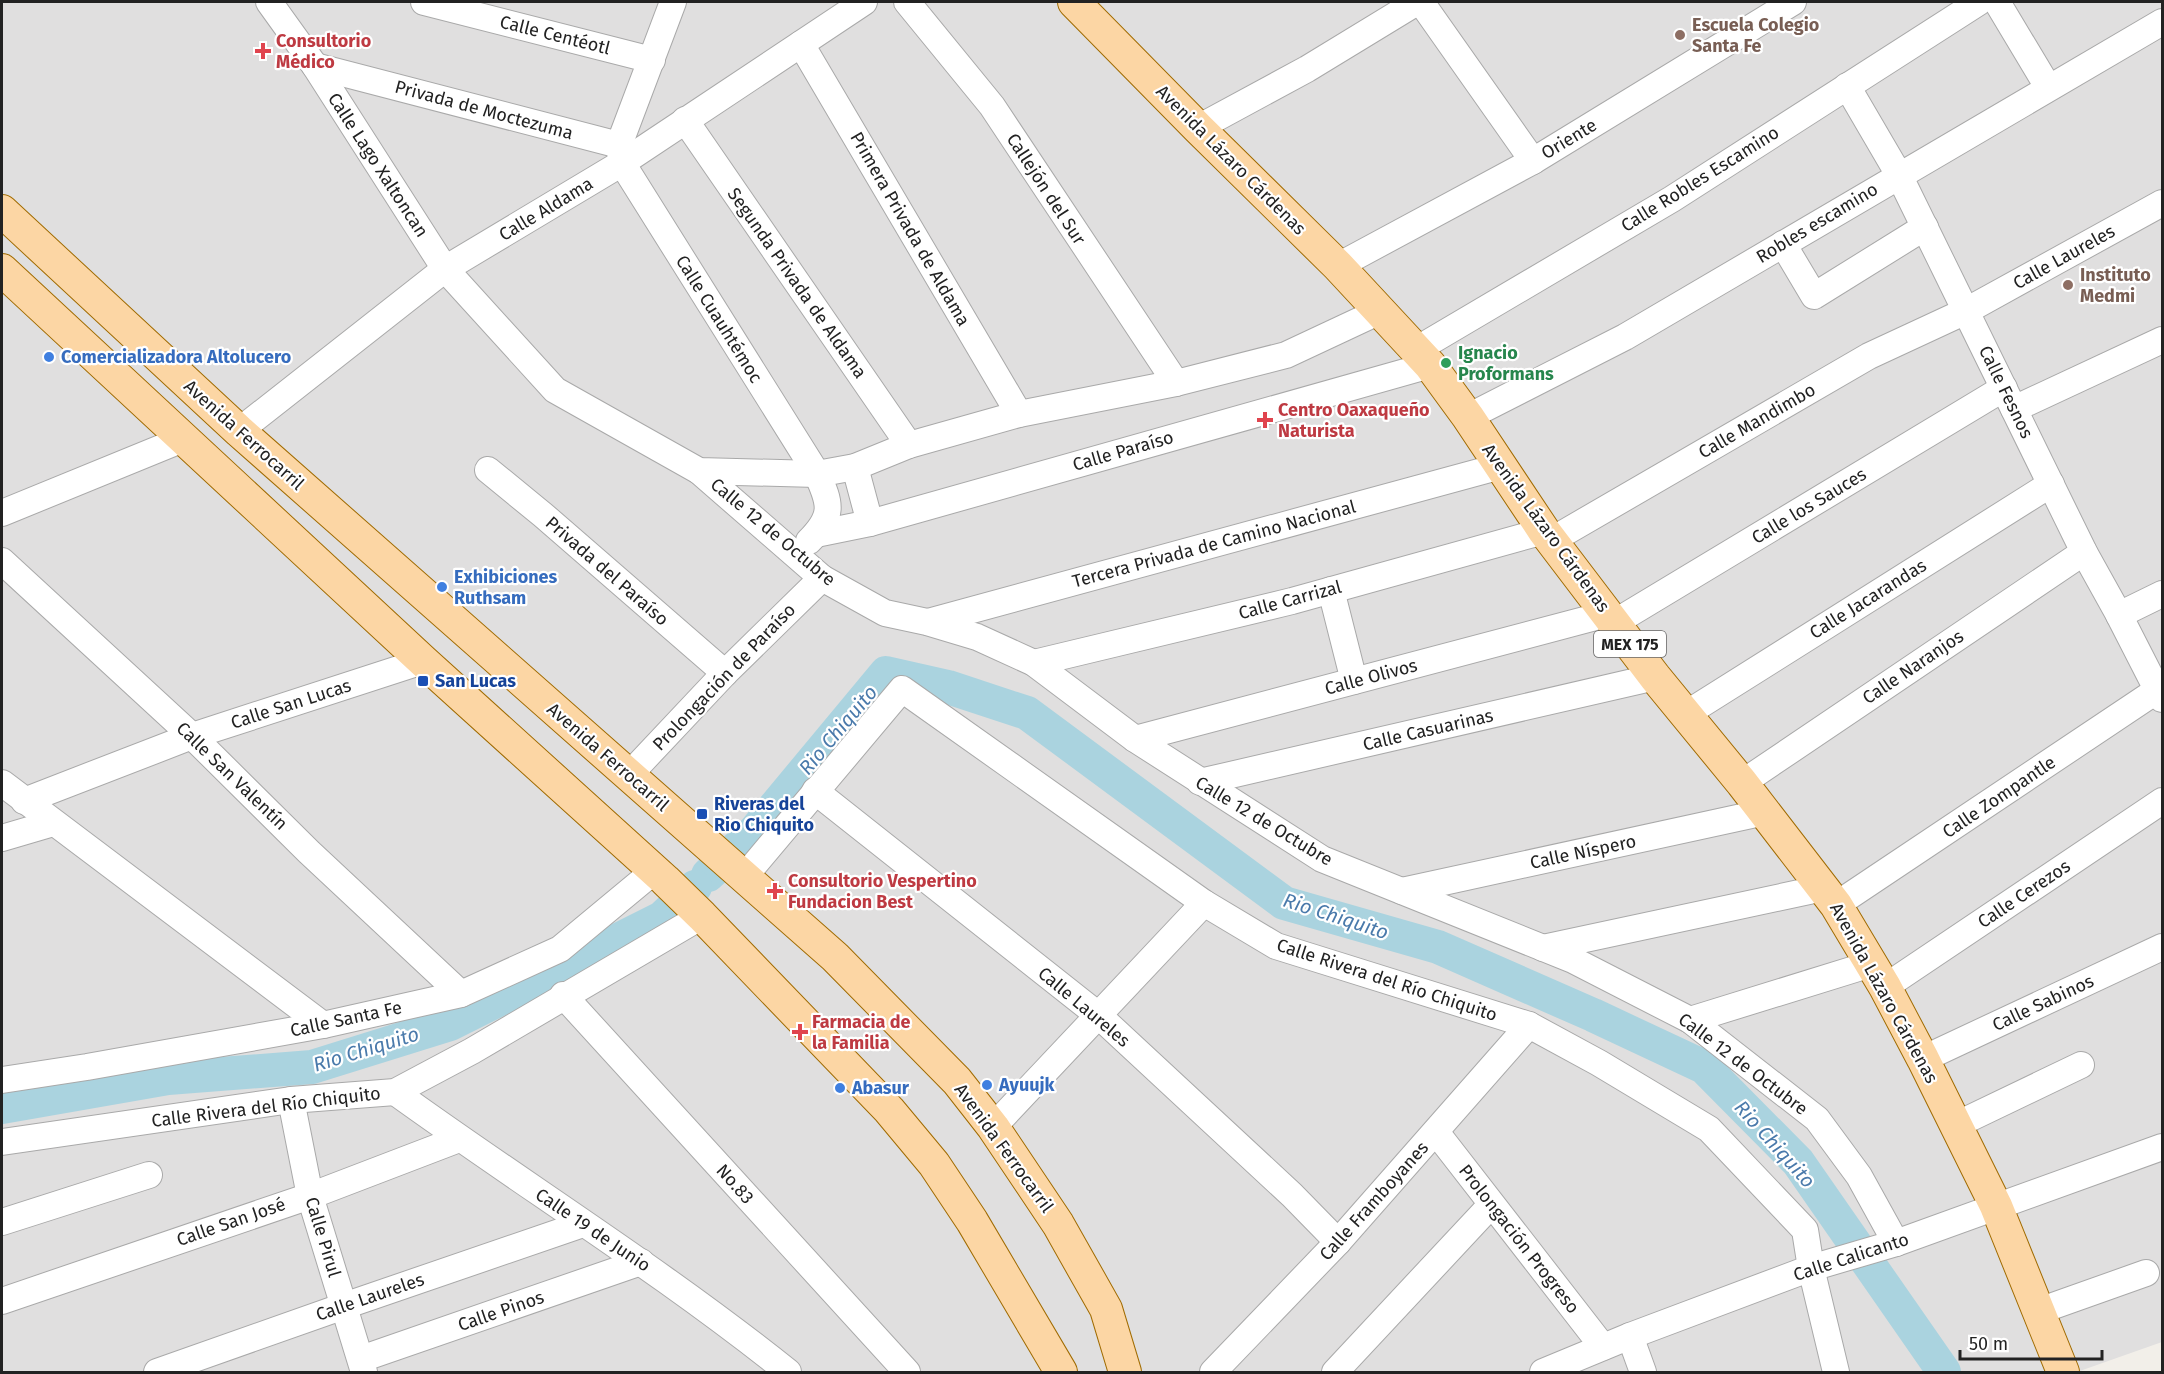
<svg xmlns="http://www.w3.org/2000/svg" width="2164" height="1374" font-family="'Fira Sans',sans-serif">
  <rect width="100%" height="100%" fill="#f2efe9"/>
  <polygon fill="#e0dfdf" points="2,2 2162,2 2162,1342 2077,1372 2,1372"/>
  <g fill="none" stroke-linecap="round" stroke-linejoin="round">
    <g stroke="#aad3df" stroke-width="34">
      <polyline points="708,875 754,832 886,673 948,687 1027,713 1284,903 1438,947 1593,1015 1704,1067 1798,1162 1944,1372"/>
      <polyline points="2,1107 168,1078 312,1067 450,1024 662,918 695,887"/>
    </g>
    <defs>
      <g id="minor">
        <polyline points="269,2 315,66 445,269 555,390 699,471 817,474 855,467 909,445 1019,414 1176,383 1286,355 1380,311"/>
        <polyline points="424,2 652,60"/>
        <path d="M673 2 619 145 622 163 817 474C831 504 834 516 809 541"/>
        <polyline points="907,2 992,106 1176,383"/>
        <polyline points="1421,2 1533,161"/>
        <polyline points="1997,2 2048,87"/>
        <polyline points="801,44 1019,414"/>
        <polyline points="315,66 619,145"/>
        <polyline points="1847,86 1899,175 2084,552 2119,615 2162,699"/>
        <polyline points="685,120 909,445"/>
        <polyline points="1198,128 1307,69 1417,2"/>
        <polyline points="1783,244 1814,296 1925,227"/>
        <polyline points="1338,266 1533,161 1793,2"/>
        <polyline points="1416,350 1672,199 1979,2"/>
        <polyline points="2014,409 2162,340"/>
        <polyline points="1468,417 1625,337 2162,22"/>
        <polyline points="239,431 445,269 622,163 864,2"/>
        <polyline points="855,467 870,523"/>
        <polyline points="488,470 543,515 725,673"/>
        <polyline points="699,471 822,578 885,613 927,622 977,637 1034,663 1135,739 1322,859 1573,960 1690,1020 1817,1119 1859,1176 1896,1243"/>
        <polyline points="2,513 183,439"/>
        <polyline points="816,534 870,523 1430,365"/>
        <polyline points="1552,540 1869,356 1966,311 2162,203"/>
        <polyline points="2,561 192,736 309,852 461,994"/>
        <polyline points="1331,590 1354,681"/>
        <polyline points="2119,615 2162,594"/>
        <polyline points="928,622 1501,466"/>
        <polyline points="1614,623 2004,388"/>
        <polyline points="1034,663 1292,601 1544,531"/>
        <polyline points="1686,714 2051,484"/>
        <polyline points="1135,739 1607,614"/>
        <polyline points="628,776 725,673 822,578"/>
        <polyline points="1200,782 1655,677"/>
        <polyline points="2,783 323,1025"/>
        <polyline points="1742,783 2084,552"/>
        <polyline points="815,791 1098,1015 1292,1195 1338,1242"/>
        <polyline points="24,801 192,736 423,661"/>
        <polyline points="2,838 53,823"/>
        <polyline points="744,877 902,689 1204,903 1276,946 1529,1025 1599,1063 1709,1129 1805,1230 1811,1268 1836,1372"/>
        <polyline points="1402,891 1765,812"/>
        <polyline points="1836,905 2162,687"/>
        <polyline points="1543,948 1823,888"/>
        <polyline points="1885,987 2162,801"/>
        <polyline points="563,995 907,1372"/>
        <polyline points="1690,1020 1871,964"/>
        <polyline points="1923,1059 2162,947"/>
        <polyline points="2,1080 87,1067 323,1025 461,994 560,949 654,871"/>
        <path d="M395 1092C525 1186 662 1271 788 1372"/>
        <polyline points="291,1100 310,1196 364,1372"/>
        <polyline points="1956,1125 2081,1065"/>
        <polyline points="993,1127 1204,903"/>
        <polyline points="1436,1132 1603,1347"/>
        <polyline points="2,1142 291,1100 395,1092 472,1051 702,916"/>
        <polyline points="2,1222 149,1175"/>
        <polyline points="2,1301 310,1196 459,1139"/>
        <polyline points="2039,1311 2146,1273"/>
        <polyline points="1630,1336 1643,1372"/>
        <polyline points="361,1359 641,1262"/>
        <polyline points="157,1372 344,1306 583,1224"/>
        <polyline points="1213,1372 1338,1242 1529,1025"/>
        <polyline points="1335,1372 1491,1205"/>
        <polyline points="1543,1372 1630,1336 1811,1268 1896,1243 2162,1147"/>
      </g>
      <g id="major">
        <polyline points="1074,2 1198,128 1338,266 1430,365 1468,417 1544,531 1655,677 1742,783 1836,905 1885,987 1923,1059 1996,1206 2063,1372"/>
        <polyline points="2,211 239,431 835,957 957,1081 993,1127 1058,1224 1106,1309 1125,1372"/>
        <polyline points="2,270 423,661 665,880 702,916 889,1110 934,1164 972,1221 1061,1372"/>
      </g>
    </defs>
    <use href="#minor" stroke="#a9a9a9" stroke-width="28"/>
    <use href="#major" stroke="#a06b00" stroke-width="34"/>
    <use href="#minor" stroke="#fff" stroke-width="26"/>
    <use href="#major" stroke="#fcd6a4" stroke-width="32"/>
  </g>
  <g fill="#8d6e63" stroke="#fff" stroke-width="2">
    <circle cx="1680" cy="35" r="6"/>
    <circle cx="2068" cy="285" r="6"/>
  </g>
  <g fill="#e0444e" stroke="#fff" stroke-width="2">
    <path d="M260 42h6v6h6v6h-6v6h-6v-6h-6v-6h6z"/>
    <path d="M1262 411h6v6h6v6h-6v6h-6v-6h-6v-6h6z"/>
    <path d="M772 882h6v6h6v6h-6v6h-6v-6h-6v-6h6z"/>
    <path d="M797 1023h6v6h6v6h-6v6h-6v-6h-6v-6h6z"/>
  </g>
  <g fill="#3f7fe0" stroke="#fff" stroke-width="2">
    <circle cx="49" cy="357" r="6"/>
    <circle cx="442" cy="587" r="6"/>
    <circle cx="987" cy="1085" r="6"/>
    <circle cx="840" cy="1088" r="6"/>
  </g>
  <circle fill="#2e9e5b" stroke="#fff" stroke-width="2" cx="1446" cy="363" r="6"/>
  <g fill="#1a4fb4" stroke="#fff" stroke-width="2">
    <rect x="417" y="675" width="12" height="12" rx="3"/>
    <rect x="696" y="808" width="12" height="12" rx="3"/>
  </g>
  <g text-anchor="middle" stroke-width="4.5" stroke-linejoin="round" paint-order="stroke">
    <rect fill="#fff" stroke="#646464" stroke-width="1.5" x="1594" y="631" width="72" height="26" rx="4.5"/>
    <g font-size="16" font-weight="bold" fill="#222">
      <text x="1630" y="650">MEX 175</text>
    </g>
    <g font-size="18" font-weight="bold" fill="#785e54" stroke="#fff" text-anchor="start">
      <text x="1692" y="31">Escuela Colegio<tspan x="1692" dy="21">Santa Fe</tspan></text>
      <text x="2080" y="281">Instituto<tspan x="2080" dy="21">Medmi</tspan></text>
    </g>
    <g font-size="18" fill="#222" stroke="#fff">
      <text transform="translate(555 35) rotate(14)" y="6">Calle Centéotl</text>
      <text transform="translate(484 110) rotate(15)" y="6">Privada de Moctezuma</text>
      <text transform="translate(1569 139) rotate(-31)" y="6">Oriente</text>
      <text transform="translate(1231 160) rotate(45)" y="6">Avenida Lázaro Cárdenas</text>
      <text transform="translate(378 165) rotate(57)" y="6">Calle Lago Xaltoncan</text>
      <text transform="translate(1700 179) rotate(-32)" y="6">Calle Robles Escamino</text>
      <text transform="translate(1046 189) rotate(57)" y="6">Callejón del Sur</text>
      <text transform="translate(546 209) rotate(-31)" y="6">Calle Aldama</text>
      <text transform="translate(1817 223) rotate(-31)" y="6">Robles escamino</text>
      <text transform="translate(910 229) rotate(60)" y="6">Primera Privada de Aldama</text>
      <text transform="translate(2064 257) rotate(-29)" y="6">Calle Laureles</text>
      <text transform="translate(797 283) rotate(55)" y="6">Segunda Privada de Aldama</text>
      <text transform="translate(719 319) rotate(58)" y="6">Calle Cuauhtémoc</text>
      <text transform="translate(2006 392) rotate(64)" y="6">Calle Fesnos</text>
      <text transform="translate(1757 421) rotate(-30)" y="6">Calle Mandimbo</text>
      <text transform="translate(244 435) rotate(42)" y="6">Avenida Ferrocarril</text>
      <text transform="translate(1123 451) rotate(-16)" y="6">Calle Paraíso</text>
      <text transform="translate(1809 506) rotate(-31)" y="6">Calle los Sauces</text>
      <text transform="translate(1546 528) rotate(54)" y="6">Avenida Lázaro Cárdenas</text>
      <text transform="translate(773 532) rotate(40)" y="6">Calle 12 de Octubre</text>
      <text transform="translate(1214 544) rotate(-15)" y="6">Tercera Privada de Camino Nacional</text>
      <text transform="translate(607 571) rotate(41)" y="6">Privada del Paraíso</text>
      <text transform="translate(1868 599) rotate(-32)" y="6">Calle Jacarandas</text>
      <text transform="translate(1290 600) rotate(-15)" y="6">Calle Carrizal</text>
      <text transform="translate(1913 667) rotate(-34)" y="6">Calle Naranjos</text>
      <text transform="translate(724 677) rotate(-46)" y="6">Prolongación de Paraíso</text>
      <text transform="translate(1371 677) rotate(-15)" y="6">Calle Olivos</text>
      <text transform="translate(291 704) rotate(-18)" y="6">Calle San Lucas</text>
      <text transform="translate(1428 730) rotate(-13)" y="6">Calle Casuarinas</text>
      <text transform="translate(608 757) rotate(41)" y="6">Avenida Ferrocarril</text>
      <text transform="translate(232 776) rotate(44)" y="6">Calle San Valentín</text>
      <text transform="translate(1999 797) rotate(-34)" y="6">Calle Zompantle</text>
      <text transform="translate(1264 821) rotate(31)" y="6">Calle 12 de Octubre</text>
      <text transform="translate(1583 852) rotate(-12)" y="6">Calle Níspero</text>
      <text transform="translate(2024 894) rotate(-34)" y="6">Calle Cerezos</text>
      <text transform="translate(1387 980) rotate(18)" y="6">Calle Rivera del Río Chiquito</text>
      <text transform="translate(1884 993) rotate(61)" y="6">Avenida Lázaro Cárdenas</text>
      <text transform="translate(2043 1003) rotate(-25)" y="6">Calle Sabinos</text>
      <text transform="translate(1084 1007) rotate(40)" y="6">Calle Laureles</text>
      <text transform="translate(346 1019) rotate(-12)" y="6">Calle Santa Fe</text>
      <text transform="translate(1743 1064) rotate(37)" y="6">Calle 12 de Octubre</text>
      <text transform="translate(266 1107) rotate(-7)" y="6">Calle Rivera del Río Chiquito</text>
      <text transform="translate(1004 1148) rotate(54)" y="6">Avenida Ferrocarril</text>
      <text transform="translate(735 1184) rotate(48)" y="6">No.83</text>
      <text transform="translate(1374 1201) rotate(-48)" y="6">Calle Framboyanes</text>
      <text transform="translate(231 1222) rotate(-19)" y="6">Calle San José</text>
      <text transform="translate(593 1230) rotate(34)" y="6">Calle 19 de Junio</text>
      <text transform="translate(323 1237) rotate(73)" y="6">Calle Pirul</text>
      <text transform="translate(1519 1239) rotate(52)" y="6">Prolongación Progreso</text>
      <text transform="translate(1851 1257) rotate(-18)" y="6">Calle Calicanto</text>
      <text transform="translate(370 1297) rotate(-19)" y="6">Calle Laureles</text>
      <text transform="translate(501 1311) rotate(-19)" y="6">Calle Pinos</text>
    </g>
    <g font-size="18" font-weight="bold" fill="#be3a42" stroke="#fff" text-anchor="start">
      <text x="276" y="47">Consultorio<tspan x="276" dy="21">Médico</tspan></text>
      <text x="1278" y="416">Centro Oaxaqueño<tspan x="1278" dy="21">Naturista</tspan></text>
      <text x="788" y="887">Consultorio Vespertino<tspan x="788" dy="21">Fundacion Best</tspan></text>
      <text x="812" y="1028">Farmacia de<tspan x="812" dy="21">la Familia</tspan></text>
    </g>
    <g font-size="18" font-weight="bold" fill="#27864d" stroke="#fff" text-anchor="start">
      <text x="1458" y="359">Ignacio<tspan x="1458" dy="21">Proformans</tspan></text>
    </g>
    <g font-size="18" font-weight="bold" fill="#366cbe" stroke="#fff" text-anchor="start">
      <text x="61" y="363">Comercializadora Altolucero</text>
      <text x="454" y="583">Exhibiciones<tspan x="454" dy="21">Ruthsam</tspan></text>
      <text x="999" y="1091">Ayuujk</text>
      <text x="852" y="1094">Abasur</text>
    </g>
    <g font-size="18" font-weight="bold" fill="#164399" stroke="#fff" text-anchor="start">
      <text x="435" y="687">San Lucas</text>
      <text x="714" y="810">Riveras del<tspan x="714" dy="21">Rio Chiquito</tspan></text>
    </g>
    <g font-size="20" font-style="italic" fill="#4a7aab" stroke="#fff">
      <text transform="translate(838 730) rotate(-50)" y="7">Rio Chiquito</text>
      <text transform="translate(1336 916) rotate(18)" y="7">Rio Chiquito</text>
      <text transform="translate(366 1049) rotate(-17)" y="7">Rio Chiquito</text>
      <text transform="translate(1775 1144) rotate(48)" y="7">Rio Chiquito</text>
    </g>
  </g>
  <rect width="2164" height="1374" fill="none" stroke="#222222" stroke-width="6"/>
  <path d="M1960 1350v9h142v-9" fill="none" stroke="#222222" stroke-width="3"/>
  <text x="1969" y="1350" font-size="18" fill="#222222" stroke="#ffffff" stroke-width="4.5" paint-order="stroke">50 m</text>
</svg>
